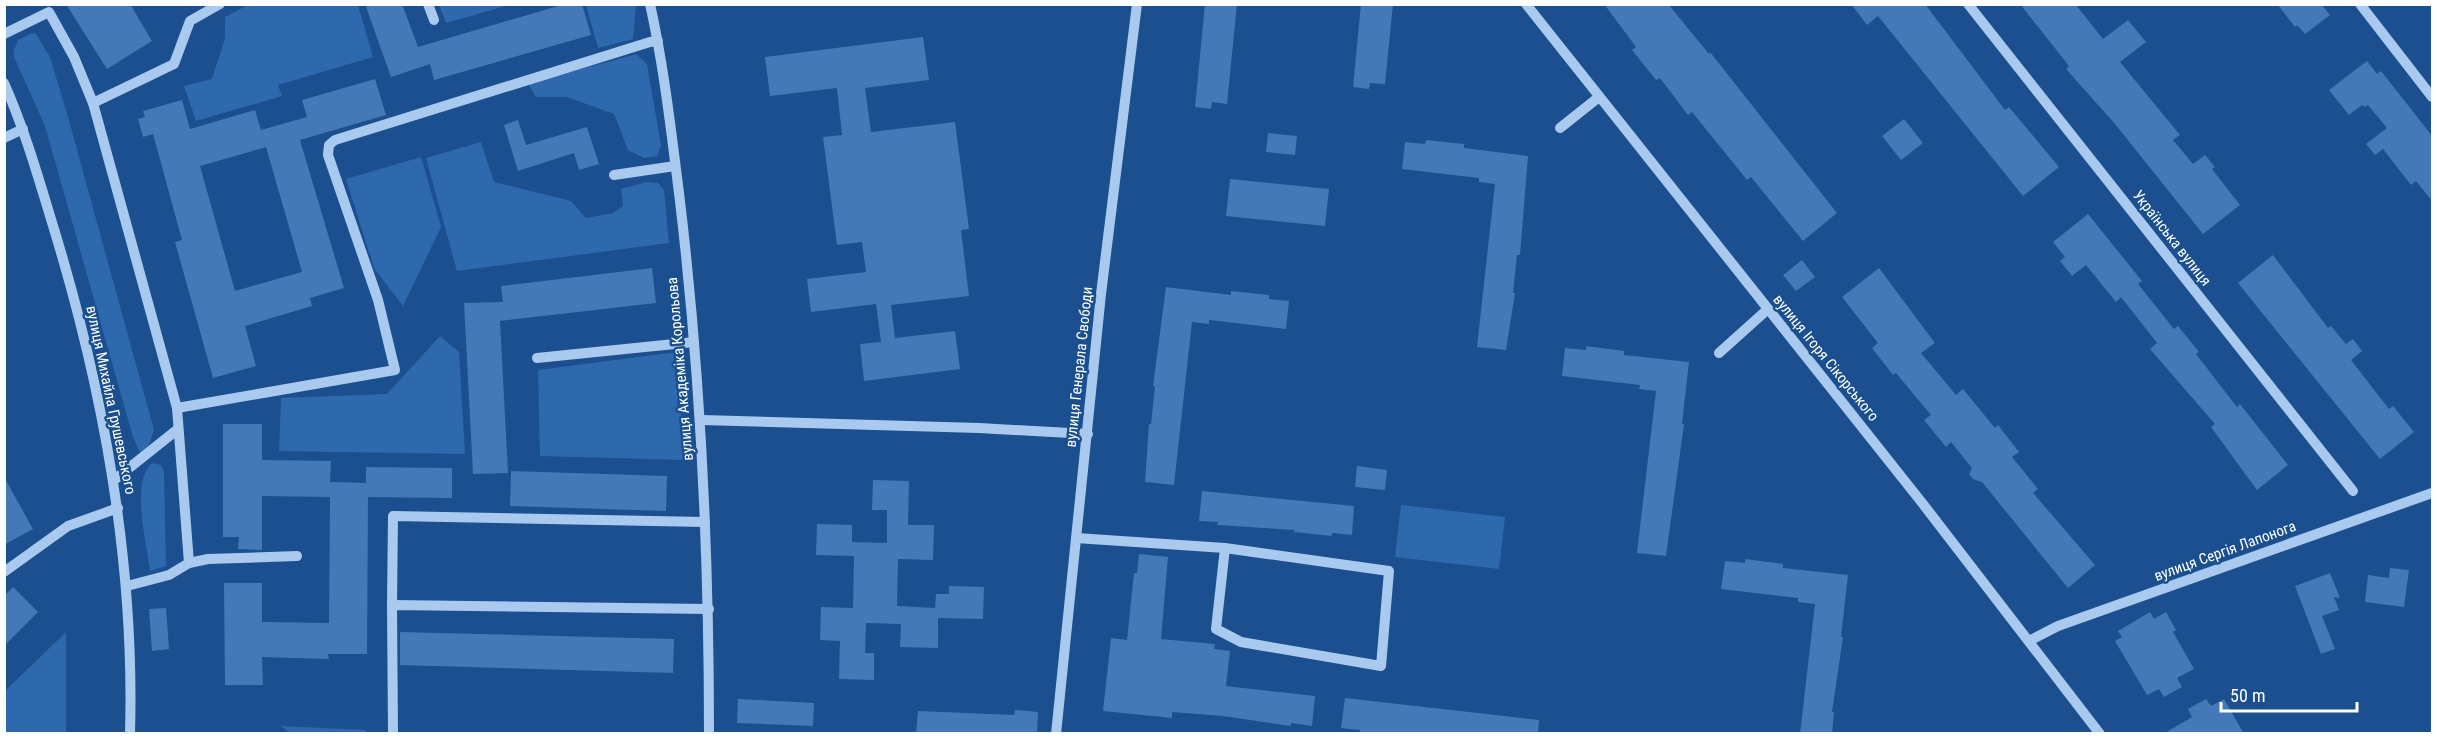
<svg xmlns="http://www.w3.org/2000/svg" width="2437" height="738" font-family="'Roboto Condensed',sans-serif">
  <rect width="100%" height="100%" fill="#1b4f8f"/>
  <g fill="#2e69ad">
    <polygon points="248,5 358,5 373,57 278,85 282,96 196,121 184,86 212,79 225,38 225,17"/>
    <polygon points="439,5 439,4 509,5 446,23"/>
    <polygon points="586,5 636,5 633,39 598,48"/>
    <polygon points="32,33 36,34 50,57 68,117 154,430 149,445 140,453 133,437 45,126 14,57 14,50 18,40"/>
    <path d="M636 54 647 64 661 146 657 156 644 158 628 150 614 114 567 97H536L528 84C563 72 600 65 636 54Z"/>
    <polygon points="481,142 494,182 571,201 586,218 613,213 623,206 621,189 647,182 658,183 664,190 669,243 457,271 426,158"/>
    <polygon points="421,157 441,227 403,306 374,268 346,179"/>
    <polygon points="440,336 459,352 465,454 279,451 281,398 387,394"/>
    <polygon points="677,352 684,460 540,456 538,370"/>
    <path d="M152 463 161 465 164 472 166 566 150 571C147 544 130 482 152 463Z"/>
    <polygon points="1401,505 1505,517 1499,569 1395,557"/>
    <polygon points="66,632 66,733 5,733 5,691"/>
    <polygon points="280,726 366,730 366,733 290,733"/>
  </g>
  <g fill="#4478b7" fill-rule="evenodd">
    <polygon points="66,4 130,4 152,41 107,69"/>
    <polygon points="365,4 402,4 418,47 565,4 582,4 591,35 434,80 430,64 391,77"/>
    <polygon points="1205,4 1237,4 1227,104 1212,102 1211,109 1195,107"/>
    <polygon points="1361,4 1393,4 1385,84 1370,83 1369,89 1353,87"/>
    <polygon points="1604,4 1668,4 1709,54 1710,52 1837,213 1803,241 1751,177 1747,180 1692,112 1688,115 1660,78 1656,80 1632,50 1636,47"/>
    <polygon points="1851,4 1925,4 2005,110 2009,107 2059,167 2023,196 1878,16 1867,25"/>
    <polygon points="2020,4 2076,5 2103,39 2128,20 2146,42 2120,62 2180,135 2173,140 2193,164 2205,155 2215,167 2212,169 2240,205 2203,234 2115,124 2066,69 2069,66"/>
    <polygon points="2277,4 2321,4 2330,15 2305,34 2297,25 2295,27"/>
    <polygon points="923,37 929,80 865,88 871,132 955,122 969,229 961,230 969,296 891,305 895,338 955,331 960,369 864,381 860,344 881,342 876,304 811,312 807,279 866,272 862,242 837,245 823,137 842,135 837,88 770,96 765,57"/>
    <polygon points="2367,61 2377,74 2381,71 2433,137 2433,202 2416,181 2411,185 2383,149 2375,155 2366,144 2387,128 2368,105 2365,107 2362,105 2349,115 2329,90"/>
    <path d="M375 79 386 115 300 140 344 288 310 298 312 306 245 326 256 366 213 378 175 242 182 240 153 134 143 137 138 119 145 117 143 111 182 100 190 129 255 110 261 130 307 117 302 100ZM266 147 302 272 235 291 200 166Z"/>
    <polygon points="1904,119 1923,143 1901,160 1882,136"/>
    <polygon points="518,120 526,145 587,127 599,164 579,170 574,153 518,171 504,125"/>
    <polygon points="1268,133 1297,136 1295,155 1266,152"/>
    <polygon points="1426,140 1464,144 1464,148 1528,156 1520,255 1517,255 1513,293 1515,293 1506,350 1477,347 1495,184 1479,182 1479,178 1402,169 1405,142 1425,144"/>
    <polygon points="1230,179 1329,189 1325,226 1226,216"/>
    <polygon points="2088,214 2142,281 2138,284 2174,329 2178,326 2199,352 2196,354 2237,407 2240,404 2288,465 2257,490 2211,427 2215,424 2150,349 2157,343 2121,297 2116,302 2086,265 2072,276 2060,261 2065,257 2053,242"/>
    <polygon points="2273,255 2328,328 2331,326 2346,344 2353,339 2362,351 2351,360 2389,409 2393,406 2414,432 2380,459 2238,283"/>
    <polygon points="1802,260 1815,277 1796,291 1783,275"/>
    <polygon points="652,268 656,303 500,321 508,473 473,474 464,303 503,302 501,286"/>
    <polygon points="1879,268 1935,343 1921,353 1956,395 1963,389 1995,428 1998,425 2019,452 2012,457 2038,489 2033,493 2095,565 2068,588 1982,482 1973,479 1969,474 1972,468 1951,442 1946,447 1924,420 1931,415 1896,373 1893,375 1872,348 1878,343 1842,297"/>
    <polygon points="1166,287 1231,295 1231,291 1269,295 1269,299 1289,301 1286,329 1209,320 1209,324 1192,322 1174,485 1145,482 1149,424 1151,424 1155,386 1153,386"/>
    <polygon points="1586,346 1624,351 1624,355 1689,362 1682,424 1684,424 1666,556 1637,553 1656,391 1639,389 1640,385 1562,376 1565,348 1586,350"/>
    <polygon points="223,424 262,424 262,460 331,461 330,482 366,483 366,467 452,468 452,498 368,497 367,654 328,654 329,659 262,657 263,685 225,685 224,583 262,583 262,622 329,623 330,497 262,496 262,550 238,549 239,537 223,537"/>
    <polygon points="1357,466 1387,470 1385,490 1355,487"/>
    <polygon points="511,471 667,476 666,511 510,506"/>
    <polygon points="4,477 33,529 4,545"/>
    <polygon points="873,480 909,481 908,525 934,525 933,560 898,559 897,606 935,608 936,594 949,594 949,586 984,587 983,619 938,618 938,648 900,647 901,624 866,623 865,653 874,653 874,680 839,679 840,641 820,640 821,607 853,608 854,556 816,555 817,524 852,525 852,542 887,543 887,510 872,510"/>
    <polygon points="1202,491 1354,506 1352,535 1332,533 1332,536 1294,532 1295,530 1217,525 1218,522 1199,521"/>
    <polygon points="1139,554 1168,557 1161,639 1215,644 1214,649 1230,651 1226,686 1315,696 1312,726 1291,723 1291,726 1223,716 1172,712 1172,718 1103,711 1111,638 1127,640 1134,573 1137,573"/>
    <polygon points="1745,559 1783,564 1783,568 1848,575 1841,637 1843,637 1832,712 1834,712 1832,734 1800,734 1815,604 1798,602 1798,598 1721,589 1725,561 1745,563"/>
    <polygon points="2390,568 2409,570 2404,607 2365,602 2368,575 2389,578"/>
    <polygon points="2330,573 2340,598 2334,597 2339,610 2322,616 2335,649 2321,654 2295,586"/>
    <polygon points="13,587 38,612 4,646 4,596"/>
    <polygon points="166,608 169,649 152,651 149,609"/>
    <polygon points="2150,612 2154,619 2166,612 2176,630 2173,632 2194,669 2177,678 2182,687 2164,697 2159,689 2147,695 2115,641 2122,637 2118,631"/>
    <polygon points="400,632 674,639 673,673 400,665"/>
    <polygon points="1345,698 1539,720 1538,734 1360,732 1360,730 1341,728"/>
    <polygon points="738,699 814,703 813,726 737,723"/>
    <polygon points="2206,699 2211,706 2224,699 2244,734 2163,734 2192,717 2188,709"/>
    <polygon points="1015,710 1038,712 1037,734 916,734 918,711 1014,715"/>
  </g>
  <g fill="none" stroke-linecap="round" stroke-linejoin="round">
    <g stroke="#a9c9ee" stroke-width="10">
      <polyline points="428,4 434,20"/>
      <path d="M650 4C664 67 671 130 679 193 701 374 709 551 709 734"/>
      <polyline points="1526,4 1923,504 2100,734"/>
      <polyline points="1968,4 2353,491"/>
      <polyline points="2360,4 2432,97"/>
      <polyline points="4,34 49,12 74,57 93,103 174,64 190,21 220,4"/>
      <path d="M4 83C25 130 39 180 54 229 104 393 135 561 130 734"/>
      <polyline points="93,103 177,408 189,563 169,575 127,586"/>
      <polyline points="1560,128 1599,97"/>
      <polyline points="4,138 23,129"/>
      <polyline points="614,175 675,166"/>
      <polyline points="1719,353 1768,309"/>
      <polyline points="537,358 694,342"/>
      <polyline points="177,408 395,370 378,300 328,155 329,145 335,140 650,42 658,41"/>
      <polyline points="702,420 979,428 1088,434"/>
      <polyline points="114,480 178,429"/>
      <polyline points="1076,538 1225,548 1216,629 1241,642 1381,666 1389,571 1225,548"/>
      <polyline points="189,563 208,559 297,556"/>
      <polyline points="4,572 68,526 118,508"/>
      <polyline points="392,605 393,516 705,522"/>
      <polyline points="2029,641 2058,626 2432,493"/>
      <polyline points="393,734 392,605 709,609"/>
      <polyline points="1056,734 1101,294 1137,4"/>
    </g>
  </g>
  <g text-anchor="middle" stroke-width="5" stroke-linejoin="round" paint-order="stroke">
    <g font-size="15" fill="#fff" stroke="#1b4f8f">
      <text transform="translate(2172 238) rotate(52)" y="5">Українська вулиця</text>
      <text transform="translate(1826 358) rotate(51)" y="5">вулиця Ігоря Сікорського</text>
      <text transform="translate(1079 367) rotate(-84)" y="5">вулиця Генерала Свободи</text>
      <text transform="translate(680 369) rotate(-95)" y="5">вулиця Академіка Корольова</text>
      <text transform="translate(111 400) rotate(78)" y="5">вулиця Михайла Грушевського</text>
      <text transform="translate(2225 551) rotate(-20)" y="5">вулиця Сергія Лапонога</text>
    </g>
  </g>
  <rect width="2437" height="738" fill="none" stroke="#ffffff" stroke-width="12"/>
  <path d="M2221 702v9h136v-9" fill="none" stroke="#ffffff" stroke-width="3"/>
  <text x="2230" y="702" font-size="18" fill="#ffffff" stroke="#1b4f8f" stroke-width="4.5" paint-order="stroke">50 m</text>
</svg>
